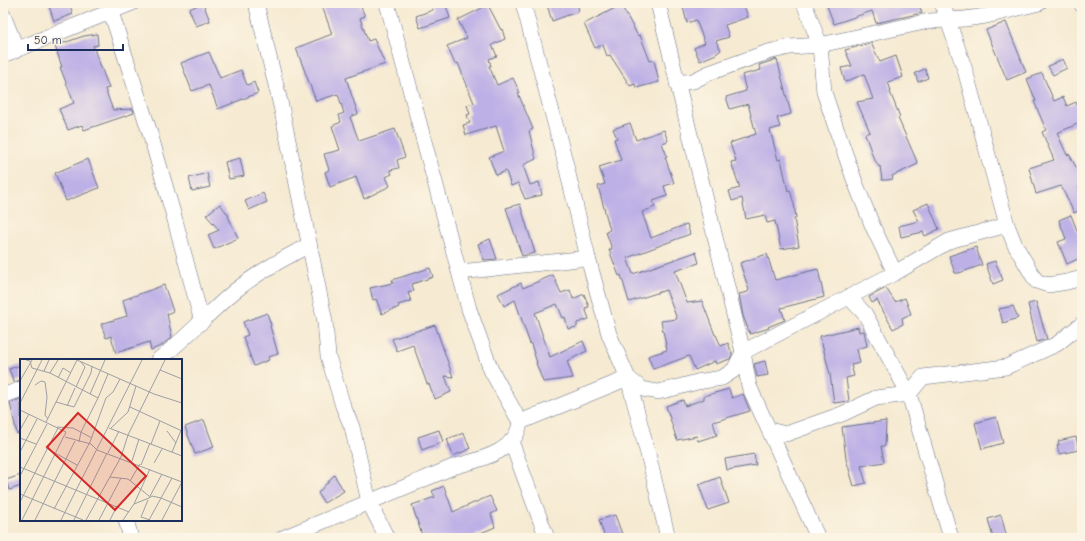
<svg xmlns="http://www.w3.org/2000/svg" width="1085" height="541" font-family="'Comic Neue',sans-serif">
  <rect width="100%" height="100%" fill="#fcf5e5"/>
  <filter id="ink" filterUnits="userSpaceOnUse"><feTurbulence type="fractalNoise" baseFrequency=".025" numOctaves="2"/><feDisplacementMap in="SourceGraphic" scale="8" xChannelSelector="R" yChannelSelector="G"/><feConvolveMatrix kernelMatrix="1 2 1 2 8 2 1 2 1" color-interpolation-filters="sRGB"/></filter>
  <filter id="wash" filterUnits="userSpaceOnUse"><feTurbulence type="fractalNoise" baseFrequency=".012" numOctaves="4" result="noise"/><feDisplacementMap in="SourceGraphic" scale="16" xChannelSelector="R" yChannelSelector="G"/><feGaussianBlur stdDeviation="0.9" result="paint"/><feColorMatrix in="noise" values="0 0 0 0 0 0 0 0 0 0 0 0 0 0 0 0 0 1.4 0 .05"/><feComposite in="paint" operator="in"/></filter>
  <g filter="url(#wash)">
    <rect width="100%" height="100%" fill="#f6ead2"/>
    <g id="blocks">
      <g fill="#bdb0e6">
        <polygon points="48,3 69,3 73,14 54,21"/>
        <polygon points="203,3 210,21 196,26 189,9"/>
        <polygon points="321,3 359,3 365,16 360,18 368,41 374,39 385,64 346,78 358,114 350,117 359,141 395,129 405,157 397,160 399,168 390,170 392,174 386,177 390,186 364,199 356,177 330,187 325,172 329,170 324,154 340,150 332,126 341,122 339,115 344,113 338,94 316,101 296,48 332,34"/>
        <polygon points="430,3 445,3 450,18 420,28 416,16 433,10"/>
        <polygon points="554,3 577,3 579,11 552,21 547,5"/>
        <polygon points="682,3 743,3 748,17 725,25 729,37 716,41 721,50 716,54 700,61 694,48 705,43 696,20 687,23"/>
        <polygon points="826,3 918,3 922,13 876,23 872,11 834,24"/>
        <polygon points="488,5 501,30 502,29 505,39 492,45 497,56 489,59 491,66 489,66 497,85 513,78 520,93 518,93 533,129 529,131 536,159 523,165 530,185 539,182 542,195 525,199 518,183 511,186 506,171 496,175 489,157 504,151 496,126 466,135 463,125 470,123 467,115 470,114 467,105 474,103 458,63 455,64 447,46 467,38 458,20"/>
        <polygon points="621,5 638,36 640,35 650,61 654,60 659,82 636,88 635,84 630,86 610,55 607,56 603,45 595,48 584,24"/>
        <polygon points="1006,22 1026,72 1007,80 986,30"/>
        <polygon points="97,34 98,45 93,46 109,88 105,89 113,110 133,109 134,113 84,130 82,125 68,130 59,109 74,103 60,67 62,67 55,46 84,36"/>
        <polygon points="871,43 880,62 896,56 903,77 888,82 891,91 890,92 900,117 898,118 918,164 892,176 893,179 887,180 882,180 880,166 879,167 873,157 865,134 870,132 857,102 873,99 864,74 845,82 841,68 852,66 845,50"/>
        <polygon points="209,52 220,78 241,70 247,85 254,82 258,93 218,109 209,85 192,91 181,63"/>
        <polygon points="777,59 791,114 777,118 780,127 770,130 778,160 781,159 788,191 790,190 794,204 796,218 794,219 799,246 781,249 775,221 767,223 765,215 746,219 742,198 732,201 729,191 740,188 731,162 736,161 730,143 756,134 748,104 730,109 726,97 746,91 742,75 761,70 759,65"/>
        <polygon points="1063,59 1067,68 1053,75 1048,66"/>
        <polygon points="925,69 928,78 918,82 915,73"/>
        <polygon points="1042,73 1054,101 1063,97 1067,106 1076,102 1082,117 1082,122 1057,133 1067,155 1069,154 1082,178 1082,185 1078,187 1082,196 1082,209 1074,213 1061,186 1036,194 1029,168 1054,160 1042,132 1046,130 1034,101 1036,101 1027,79"/>
        <polygon points="630,123 636,140 664,130 668,141 662,143 667,156 665,157 674,183 664,186 667,196 653,201 655,207 642,212 651,238 687,224 690,234 627,258 633,274 696,252 699,263 675,271 687,303 702,301 715,335 716,335 721,346 728,343 732,354 730,359 716,364 715,361 695,370 689,356 653,369 648,356 667,350 661,321 677,319 666,290 629,302 621,275 619,276 609,250 612,249 606,232 610,230 598,186 605,184 599,167 621,160 614,139 617,138 613,129"/>
        <polygon points="240,158 244,176 229,179 225,162"/>
        <polygon points="88,159 99,188 66,201 55,173"/>
        <polygon points="207,173 210,187 192,191 189,178"/>
        <polygon points="263,193 267,202 249,210 245,201"/>
        <polygon points="928,203 939,229 925,236 923,232 901,237 899,226 919,221 913,210"/>
        <polygon points="220,204 229,216 228,216 238,238 214,249 208,235 219,230 206,215"/>
        <polygon points="520,204 535,253 522,256 506,208"/>
        <polygon points="1071,215 1082,243 1082,257 1067,264 1058,242 1066,239 1059,220"/>
        <polygon points="490,239 497,259 484,260 478,244"/>
        <polygon points="976,247 982,265 959,273 955,273 949,256"/>
        <polygon points="767,254 775,280 818,269 824,297 781,308 785,320 768,327 769,328 750,334 743,316 739,294 748,292 748,291 749,290 740,263"/>
        <polygon points="995,261 1003,280 993,284 986,264"/>
        <polygon points="430,268 433,277 412,284 414,291 408,293 411,301 398,305 399,307 382,314 376,299 373,300 370,288 393,283 392,280"/>
        <polygon points="553,275 561,293 570,290 573,299 584,294 589,307 585,308 589,319 577,323 577,327 568,329 565,317 563,318 557,304 535,313 550,357 583,341 587,351 567,361 573,378 543,382 536,363 537,363 531,344 530,344 515,300 504,306 498,294 521,283 523,288"/>
        <polygon points="164,285 173,311 167,314 172,337 161,346 151,350 149,342 116,353 111,336 106,338 101,324 127,316 123,300"/>
        <polygon points="886,288 895,302 905,298 911,314 902,318 903,324 893,329 877,300 872,303 869,297"/>
        <polygon points="1036,302 1047,339 1037,342 1028,304"/>
        <polygon points="1013,306 1018,318 1003,323 999,309"/>
        <polygon points="267,313 271,325 270,326 278,354 268,357 269,360 254,366 243,337 248,335 243,322"/>
        <polygon points="435,325 453,377 445,376 451,392 435,399 429,384 427,384 413,345 397,351 392,339"/>
        <polygon points="858,327 859,332 864,331 867,346 857,349 860,363 851,365 854,376 846,378 849,401 834,403 830,374 820,336"/>
        <polygon points="765,361 768,375 757,377 754,364"/>
        <polygon points="21,365 21,380 14,382 9,369"/>
        <polygon points="729,389 732,398 743,394 750,411 713,422 717,435 698,441 697,436 677,440 666,406 683,400 685,406 704,399 704,396"/>
        <polygon points="21,399 21,434 17,434 10,403"/>
        <polygon points="996,417 1003,443 982,449 975,423"/>
        <polygon points="204,420 214,447 195,454 185,427"/>
        <polygon points="886,421 885,446 881,446 884,462 861,466 866,483 854,486 846,459 842,427"/>
        <polygon points="439,430 443,442 422,450 418,437"/>
        <polygon points="464,433 470,449 453,456 447,439"/>
        <polygon points="1076,437 1079,450 1059,454 1057,445 1059,445 1058,441"/>
        <polygon points="754,454 756,465 727,470 725,459"/>
        <polygon points="21,475 21,486 9,490 6,480"/>
        <polygon points="334,475 344,491 324,503 318,493"/>
        <polygon points="720,477 729,503 708,510 699,485"/>
        <polygon points="444,486 453,512 490,496 497,511 491,514 495,527 469,538 423,538 412,505 435,497 432,491"/>
        <polygon points="615,515 622,534 611,538 605,538 599,520"/>
        <polygon points="1001,515 1007,538 993,538 988,519"/>
      </g>
    </g>
  </g>
  <g filter="url(#ink)">
    <use href="#blocks" fill-opacity="0" stroke="#687087" stroke-width="1"/>
    <g fill="none" stroke-linecap="round" stroke-linejoin="round">
      <defs>
        <g id="street">
          <polyline points="110,3 111,12 149,130 175,220 202,322"/>
          <polyline points="256,3 281,106 315,272 325,322 328,356 343,406 352,427 369,502 387,538"/>
          <polyline points="387,3 469,309 491,370 520,422"/>
          <polyline points="523,3 565,161 588,258 609,334 628,378 649,458 668,538"/>
          <polyline points="658,3 743,352 749,386 818,538"/>
          <polyline points="804,3 820,45 824,92 835,125 855,182 873,227 895,273"/>
          <polyline points="942,3 965,70 1007,225 1015,245 1036,281 1048,285 1067,282 1082,278"/>
          <polyline points="1082,3 1082,5"/>
          <polyline points="3,15 15,45 15,51"/>
          <polyline points="3,55 132,3"/>
          <polyline points="677,83 693,81 709,73 768,52 790,47 820,45 929,21 965,19 986,16 1039,3"/>
          <polyline points="460,272 588,258"/>
          <polyline points="849,297 865,314 909,394 951,538"/>
          <path d="M158 360C186 339 209 312 236 290 260 271 283 259 309 245"/>
          <polyline points="3,396 21,389"/>
          <polyline points="769,430 786,434 842,414 876,398 909,394 923,377 1006,367 1057,344 1082,324"/>
          <polyline points="511,441 547,538"/>
          <polyline points="126,520 131,538"/>
          <path d="M283 538 453 467C477 460 517 453 520 422L628 378 642 389 658 392 675 388 697 382 722 378 734 370 743 352 895 273 949 241 1007 225"/>
        </g>
      </defs>
      <use href="#street" stroke="#687087" stroke-width="16"/>
      <use href="#street" stroke="#fff" stroke-width="15"/>
    </g>
  </g>
  <g transform="translate(20 359)">
    <rect width="162" height="162" fill="#f6ead2"/>
    <path fill="none" stroke="#9e9fa4" stroke-width="1" d="M6 1 10 2 12 9 30 14 78 39 61 73 59 83M57 1 134 35 162 44M140 11 162 20M24 12 29 1M30 14 38 1M38 19 43 9 51 14M0 22 12 1M15 26 21 22 25 23 27 38 25 56 28 60M56 28 65 8 60 2M70 35 85 1M78 39 88 15M36 43 54 48 71 14 72 7M0 44 22 1M47 47 55 29M110 48 162 72M0 51 46 73 2 161M26 63 57 1M37 68 53 69 72 79M89 69 162 97M91 69 108 53 116 27M0 71 9 55M147 72 156 84M45 78 71 85 77 91 162 123M0 79 16 85M131 85 140 62M26 89 57 106M0 93 17 60M152 93 162 69M88 94 99 72M112 102 119 80M134 104 142 90M121 106 130 84M0 108 109 153M0 117 27 65M90 118 108 120 129 137M110 122 120 105M0 135 63 161M129 139 132 137 141 139 162 148M128 141 121 158 130 161M0 143 38 69M114 145 130 110M34 150 70 83 86 39 93 33 100 20M15 161 55 82M41 161 122 1M54 161 87 94M66 161 101 98 108 76 145 1M79 161 101 119M90 161 97 147M103 161 114 145 129 139 142 115M129 161 152 119M142 161 162 123"/>
    <path fill="#d62828" fill-opacity="0.15" stroke="#d62828" stroke-width="2" d="M58 54 126 117 95 151 27 88Z"/>
    <rect width="162" height="162" fill="none" stroke="#1b2f5e" stroke-width="2"/>
  </g>
  <rect width="1085" height="541" fill="none" stroke="#fcf5e5" stroke-width="16"/>
  <path d="M28 44v6h95v-6" fill="none" stroke="#1b2f5e" stroke-width="2"/>
  <text x="34" y="44" font-size="12" fill="#1b2f5e" stroke="#fcf5e5" stroke-width="3" paint-order="stroke">50 m</text>
</svg>
